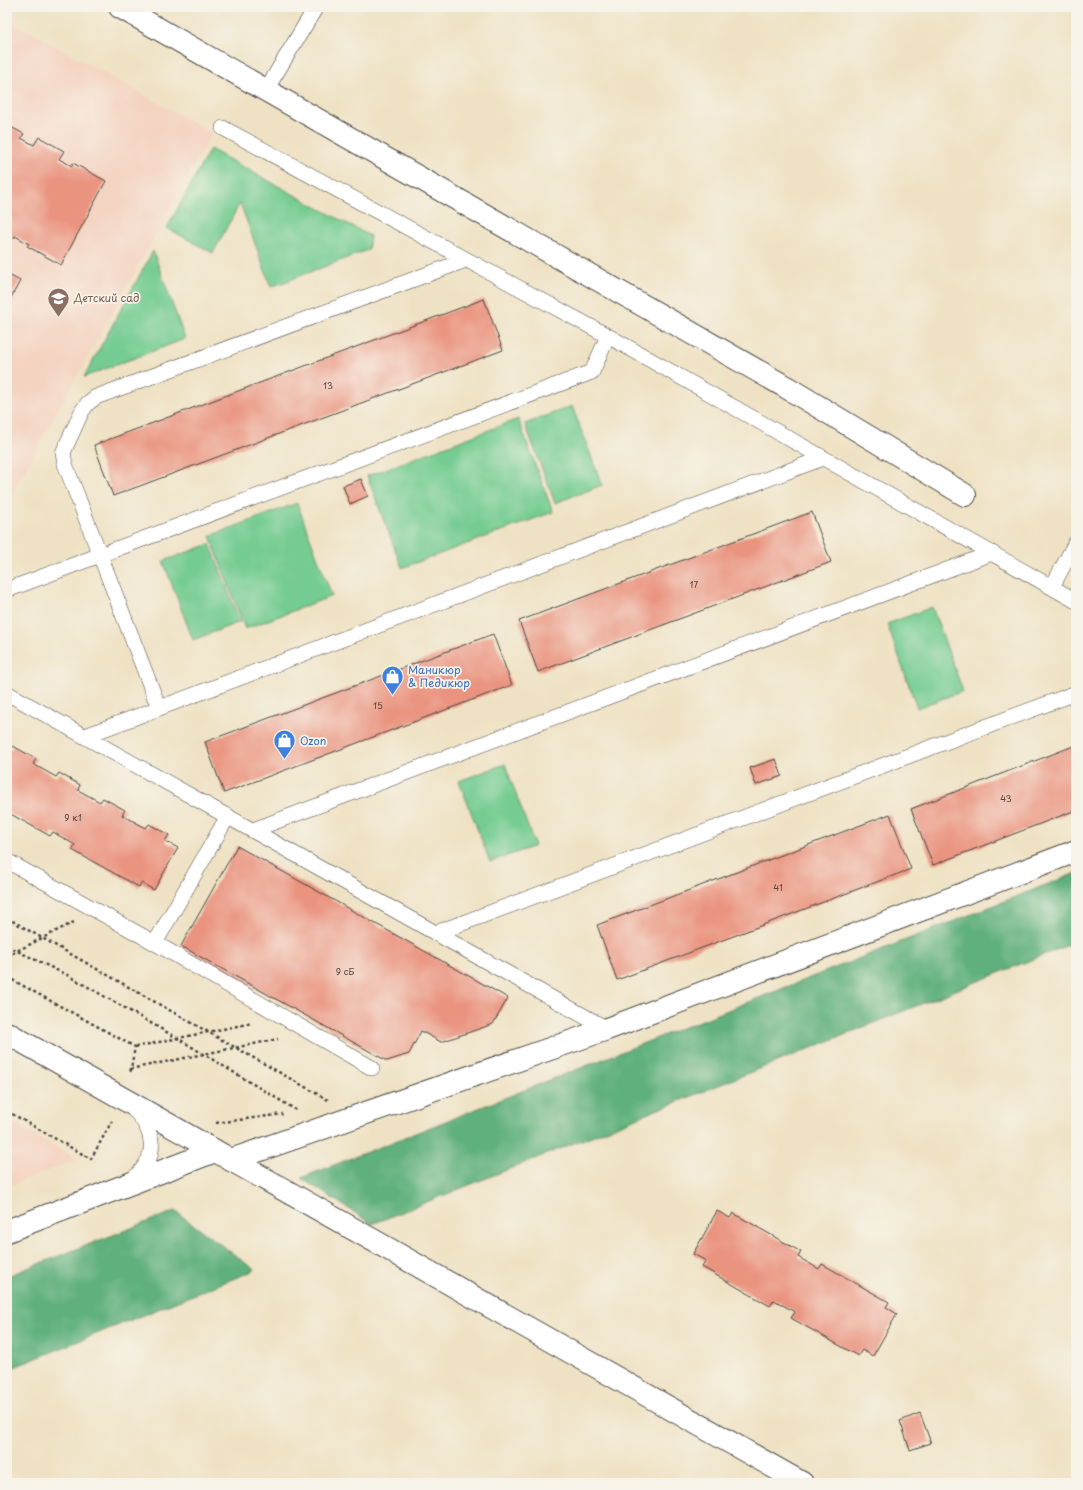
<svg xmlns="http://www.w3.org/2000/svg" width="1083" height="1490" font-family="'Playpen Sans',sans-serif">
  <rect width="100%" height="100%" fill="#f7f3e8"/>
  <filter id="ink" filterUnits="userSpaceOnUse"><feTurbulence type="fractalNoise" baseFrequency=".025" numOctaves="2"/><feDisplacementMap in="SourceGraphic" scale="8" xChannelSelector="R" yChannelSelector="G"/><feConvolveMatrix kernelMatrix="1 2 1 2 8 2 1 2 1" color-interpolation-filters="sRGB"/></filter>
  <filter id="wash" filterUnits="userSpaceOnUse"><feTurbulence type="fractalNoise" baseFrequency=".012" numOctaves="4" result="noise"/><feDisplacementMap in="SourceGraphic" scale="16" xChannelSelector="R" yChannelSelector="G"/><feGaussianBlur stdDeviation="0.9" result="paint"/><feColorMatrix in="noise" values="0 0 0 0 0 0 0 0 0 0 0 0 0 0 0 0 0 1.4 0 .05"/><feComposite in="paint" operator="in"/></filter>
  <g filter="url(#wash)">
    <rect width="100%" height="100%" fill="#efe2c4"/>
    <g fill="#f4d3c1">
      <polygon points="7,19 212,133 7,502"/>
      <polygon points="7,1119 77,1159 7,1187"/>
    </g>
    <g fill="#74cc92" stroke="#507c5e">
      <polygon points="210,149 370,236 368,250 271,287 240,203 213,253 167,228"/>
      <polygon points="153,251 185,339 84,377"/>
      <polygon points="572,406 602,485 555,503 525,424"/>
      <polygon points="518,419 553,512 402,568 367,476"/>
      <polygon points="297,503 332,596 245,629 210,536"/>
      <polygon points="210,544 240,622 193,640 163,561"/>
      <polygon points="932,607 963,691 917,708 887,624"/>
      <polygon points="505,764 535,846 490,862 459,781"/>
    </g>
    <g fill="#5fb07c" stroke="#456e54">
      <polygon points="1076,873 1076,942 372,1224 301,1178"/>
      <polygon points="175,1211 255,1270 7,1370 7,1276"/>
    </g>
    <g id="blocks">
      <g fill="#ea9480">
        <polygon points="7,125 24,134 21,138 34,145 39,137 64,151 59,159 72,166 73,163 106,181 61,265 27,246 29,244 15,236 14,238 7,234"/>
        <polygon points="7,274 20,281 7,305"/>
        <polygon points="484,299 503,350 113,496 94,445"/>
        <polygon points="361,479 368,496 350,504 343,486"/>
        <polygon points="812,512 831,562 538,672 519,621"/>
        <polygon points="493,634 512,685 224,793 205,742"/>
        <polygon points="1076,745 1076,810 933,865 911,809"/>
        <polygon points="13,746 36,759 33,764 56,777 59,773 80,785 78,790 100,802 103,798 125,810 122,815 146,828 149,824 169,835 165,841 178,848 154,890 141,883 139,887 72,850 75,845 53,832 50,836 7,812 7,749 10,751"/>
        <polygon points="776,759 782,776 756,785 750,768"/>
        <polygon points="890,814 911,869 617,980 597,925"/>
        <polygon points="237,846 508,998 493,1024 441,1042 421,1031 409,1054 387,1061 181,946"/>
        <polygon points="717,1211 730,1218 733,1213 801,1252 798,1257 819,1269 822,1264 889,1302 886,1307 897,1314 873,1356 862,1350 858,1356 791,1318 795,1312 774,1300 770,1306 702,1267 706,1261 693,1254"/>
        <polygon points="920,1413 931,1443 910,1450 900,1421"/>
      </g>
    </g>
  </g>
  <g filter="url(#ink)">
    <use href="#blocks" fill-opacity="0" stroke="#484642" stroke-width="1"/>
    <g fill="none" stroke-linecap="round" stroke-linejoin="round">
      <defs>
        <g id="service">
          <polyline points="266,90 316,7"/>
          <polyline points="223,128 608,336 1076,601"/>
          <polyline points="466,260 96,397 88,403 82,411 66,446 63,453 65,464 100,555 592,372 608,336"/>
          <polyline points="1052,587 1076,542"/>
          <polyline points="7,590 100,555 159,708"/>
          <polyline points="7,693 607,1029"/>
          <polyline points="85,736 823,458"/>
          <polyline points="253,830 992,553"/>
          <polyline points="7,861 155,943 372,1068"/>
          <polyline points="436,933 1076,693"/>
          <polyline points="155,943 228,816"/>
          <path d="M132 1180C136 1176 141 1172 144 1167 159 1147 149 1124 133 1109"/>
        </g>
        <g id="minor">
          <polyline points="120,7 786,387 965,495"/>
          <polyline points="7,1033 802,1483"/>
          <polyline points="231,1160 607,1029 1076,851"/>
          <polyline points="7,1231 215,1151"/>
        </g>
      </defs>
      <use href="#service" stroke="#484642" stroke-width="16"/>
      <use href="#minor" stroke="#484642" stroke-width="24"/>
      <g stroke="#484642" stroke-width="2.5" stroke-dasharray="3 3" stroke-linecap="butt">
        <polyline points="7,918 328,1100"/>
        <polyline points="7,946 69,976 177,1038 296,1110"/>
        <polyline points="7,956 74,922"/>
        <polyline points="7,977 135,1047 130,1074"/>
        <polyline points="135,1047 252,1023"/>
        <polyline points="130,1069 278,1039"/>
        <polyline points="7,1111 91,1159 112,1121"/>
        <polyline points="216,1123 283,1114"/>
      </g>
      <use href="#service" stroke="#fff" stroke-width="15"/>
      <use href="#minor" stroke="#fff" stroke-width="22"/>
    </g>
  </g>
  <defs>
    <symbol id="school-pin" viewBox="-11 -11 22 30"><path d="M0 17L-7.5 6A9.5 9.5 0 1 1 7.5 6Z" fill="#8d6e63" stroke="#f7f3e8"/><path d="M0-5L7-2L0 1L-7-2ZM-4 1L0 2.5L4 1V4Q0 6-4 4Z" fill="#fff"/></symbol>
    <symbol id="shop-pin" viewBox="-11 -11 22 30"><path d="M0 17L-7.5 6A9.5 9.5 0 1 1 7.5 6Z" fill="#3f7fe0" stroke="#f7f3e8"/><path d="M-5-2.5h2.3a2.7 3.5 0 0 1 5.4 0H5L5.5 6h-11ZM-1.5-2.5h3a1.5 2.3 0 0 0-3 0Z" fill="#fff"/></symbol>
  </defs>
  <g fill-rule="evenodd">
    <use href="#school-pin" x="46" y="286" width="25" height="34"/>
    <use href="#shop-pin" x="380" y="664" width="25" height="34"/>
    <use href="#shop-pin" x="272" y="728" width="25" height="34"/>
  </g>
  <g text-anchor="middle" stroke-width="3.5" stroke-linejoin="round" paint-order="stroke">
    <g font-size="9" fill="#5b4540">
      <text x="328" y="389">13</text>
      <text x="694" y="588">17</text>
      <text x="378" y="709">15</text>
      <text x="1006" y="802">43</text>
      <text x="73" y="821">9 к1</text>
      <text x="778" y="891">41</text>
      <text x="345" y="975">9 сБ</text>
    </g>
    <g font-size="11" fill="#785e54" stroke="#f7f3e8" text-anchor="start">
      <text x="74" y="302">Детский сад</text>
    </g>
    <g font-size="11" fill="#366cbe" stroke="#f7f3e8" text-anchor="start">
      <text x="408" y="674">Маникюр<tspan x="408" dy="13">&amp; Педикюр</tspan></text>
      <text x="300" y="745">Ozon</text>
    </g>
  </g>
  <rect width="1083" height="1490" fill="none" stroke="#f7f3e8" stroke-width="24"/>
</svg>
